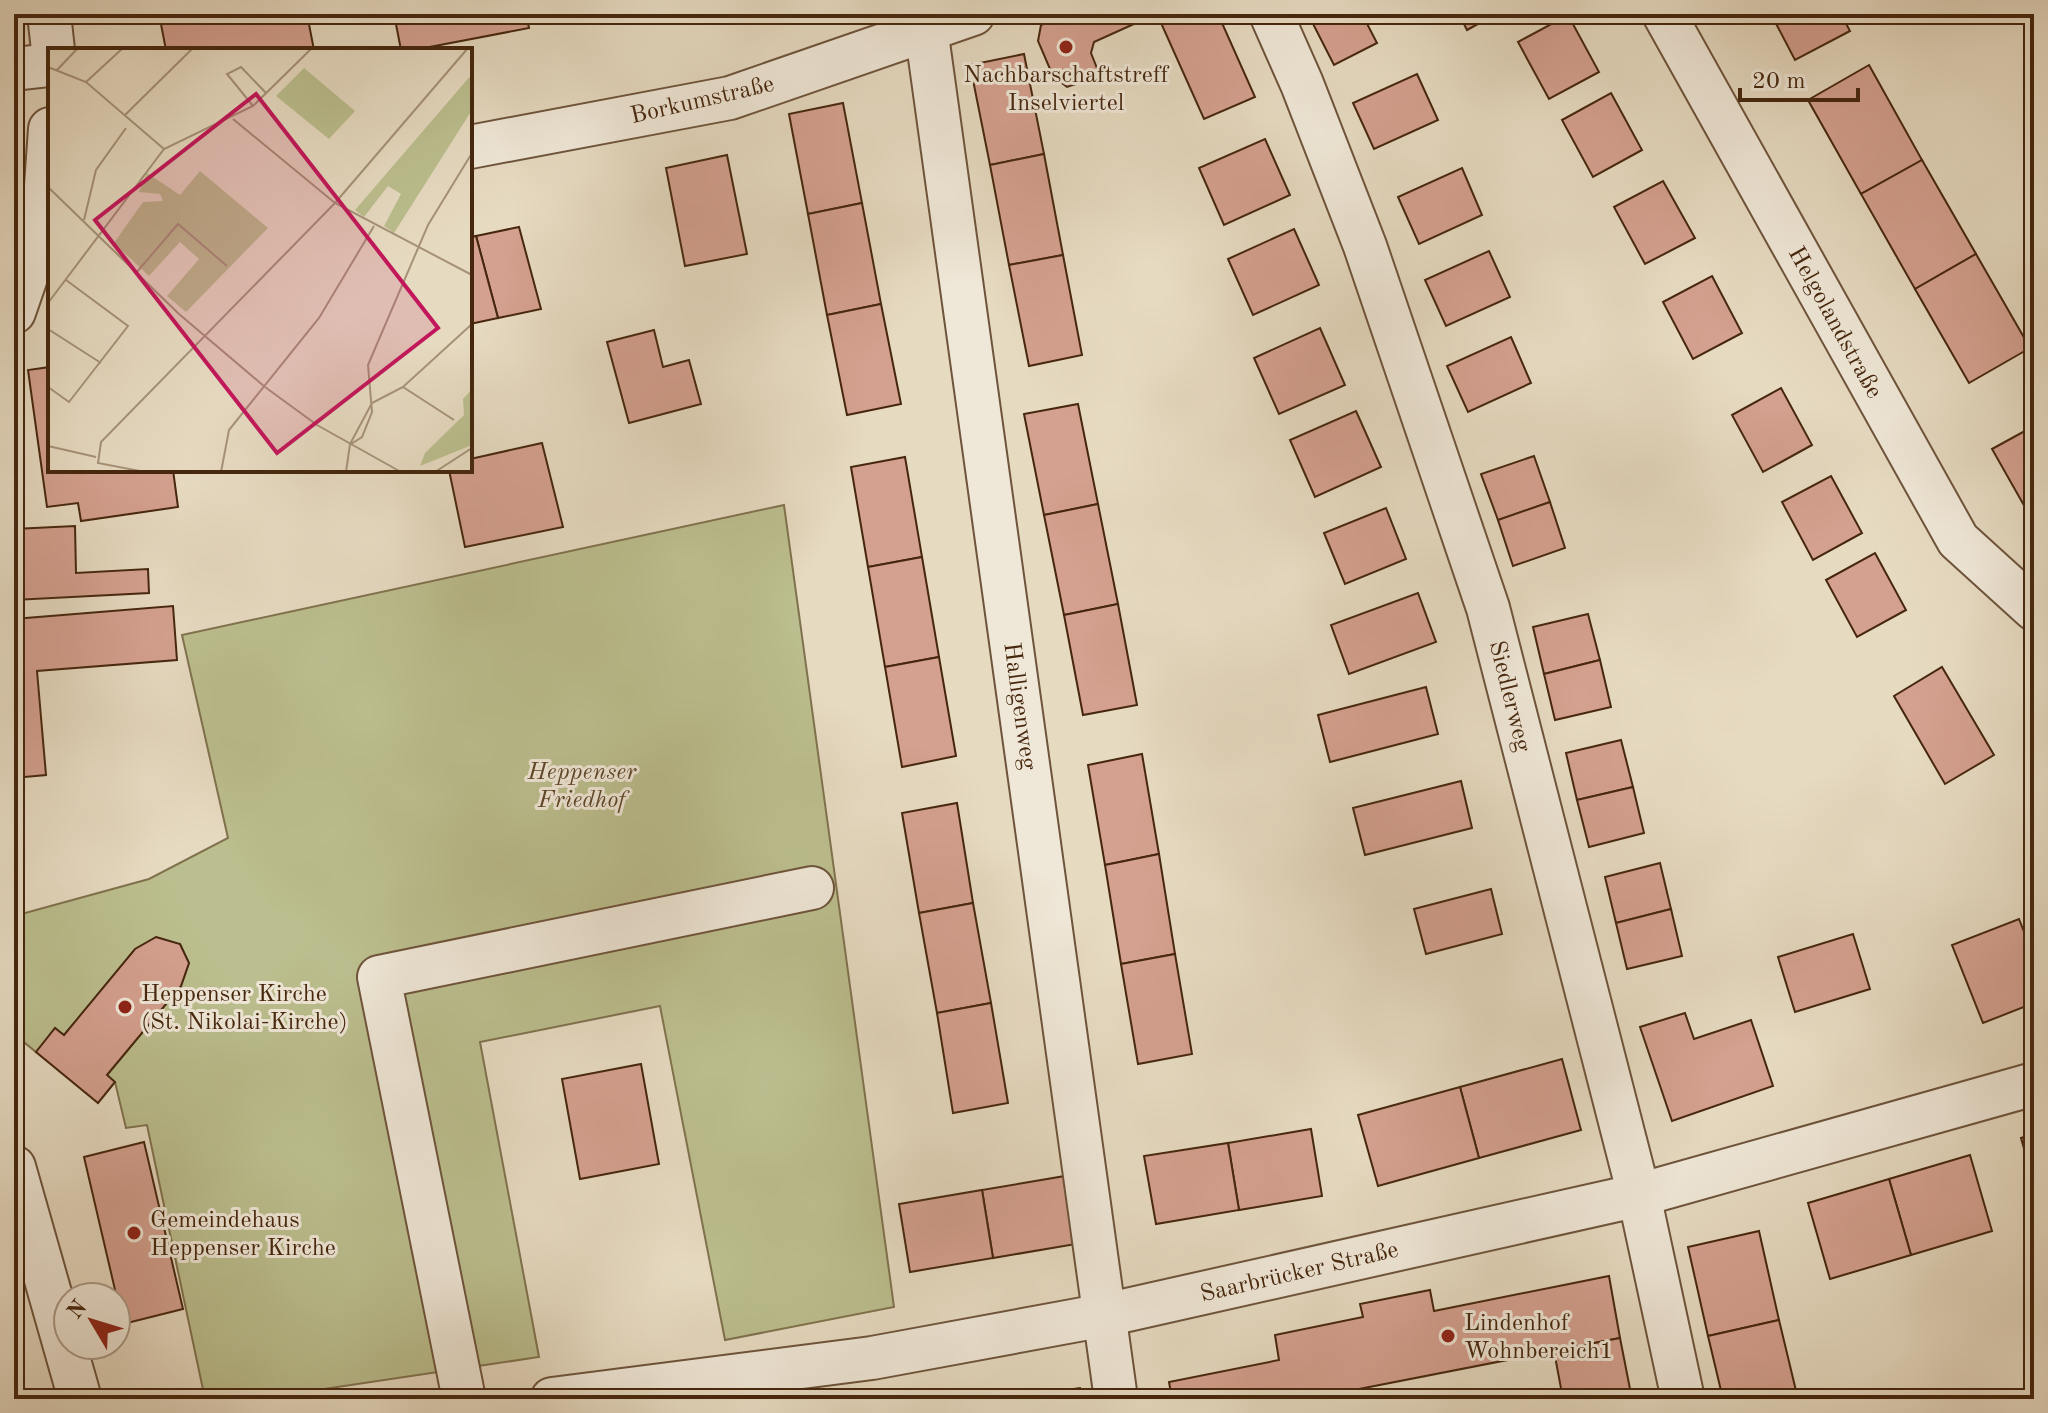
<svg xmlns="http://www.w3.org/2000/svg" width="2048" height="1413" font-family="'Old Standard TT',serif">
  <rect width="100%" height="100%" fill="#e6dac1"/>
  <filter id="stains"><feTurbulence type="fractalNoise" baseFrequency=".0025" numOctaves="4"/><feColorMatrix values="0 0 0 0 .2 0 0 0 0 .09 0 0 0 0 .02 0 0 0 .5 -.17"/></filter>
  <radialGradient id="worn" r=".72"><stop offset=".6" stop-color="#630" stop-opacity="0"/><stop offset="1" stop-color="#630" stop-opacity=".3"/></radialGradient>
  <polygon fill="#bbbe8e" stroke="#80724e" stroke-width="2" points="784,505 894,1307 725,1340 660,1006 480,1042 539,1357 257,1399 205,1399 147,1125 126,1128 115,1082 107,1075 181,986 189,963 180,944 64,1035 55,1029 36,1052 14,1034 14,916 149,879 228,838 182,635"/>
  <g fill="#d4a08f" stroke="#46270e" stroke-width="2">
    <polygon points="159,14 307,14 314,50 166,50"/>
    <polygon points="394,14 526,14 529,28 414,50 401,50"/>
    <polygon points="1067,14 1156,14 1094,42 1091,53 1100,76 1067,87 1053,76 1038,41 1041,25"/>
    <polygon points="1157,14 1218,14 1255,97 1204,119"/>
    <polygon points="1308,14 1362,14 1377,43 1334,65"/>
    <polygon points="1459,14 1496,14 1467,30"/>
    <polygon points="1771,14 1841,14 1850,31 1795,60"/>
    <polygon points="1568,15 1599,72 1549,99 1518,42"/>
    <polygon points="1024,54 1044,154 990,165 970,65"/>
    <polygon points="1869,65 1922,160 1861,194 1808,100"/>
    <polygon points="1417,74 1438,120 1374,149 1353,103"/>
    <polygon points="1611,93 1642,150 1593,177 1562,120"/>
    <polygon points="843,103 862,203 808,214 789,114"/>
    <polygon points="1265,139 1290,195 1224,225 1199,168"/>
    <polygon points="1044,154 1063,255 1009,265 990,165"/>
    <polygon points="727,155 747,254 685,266 666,168"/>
    <polygon points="1922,160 1976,254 1915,289 1861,194"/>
    <polygon points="1462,168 1482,215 1419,244 1398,197"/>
    <polygon points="1663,181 1695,238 1645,264 1614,207"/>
    <polygon points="862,203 881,304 827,315 808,214"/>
    <polygon points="519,227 541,309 498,318 476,236"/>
    <polygon points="1294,229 1319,285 1253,315 1228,259"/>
    <polygon points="476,236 498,318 470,324 470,237"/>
    <polygon points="1489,251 1510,297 1446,326 1425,280"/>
    <polygon points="1976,254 2030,348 1969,383 1915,289"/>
    <polygon points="1063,255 1082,355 1029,366 1009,265"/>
    <polygon points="1712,276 1742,333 1693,359 1663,302"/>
    <polygon points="881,304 901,404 847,415 827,315"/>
    <polygon points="1320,328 1345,385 1279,414 1254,358"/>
    <polygon points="654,330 663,367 689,360 701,404 629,423 607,342"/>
    <polygon points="1511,337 1531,383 1468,412 1447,366"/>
    <polygon points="50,367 50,470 173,470 178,507 81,521 78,503 47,507 28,370"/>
    <polygon points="1781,388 1812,445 1763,472 1732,415"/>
    <polygon points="1078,404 1098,504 1044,515 1024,414"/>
    <polygon points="1356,411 1381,467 1315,497 1290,440"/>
    <polygon points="2034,426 2034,523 1992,449"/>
    <polygon points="542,443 563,527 465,547 449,470 470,470 470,459"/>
    <polygon points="1534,456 1550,502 1498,520 1481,474"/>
    <polygon points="905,457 922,557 868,567 851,467"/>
    <polygon points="1831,476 1862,533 1813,560 1782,502"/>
    <polygon points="1550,502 1565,548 1513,566 1498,520"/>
    <polygon points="1098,504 1118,604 1064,615 1044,515"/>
    <polygon points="1386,508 1406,559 1345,584 1324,533"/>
    <polygon points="75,526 76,573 148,569 149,593 14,600 14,529"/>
    <polygon points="1875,553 1906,610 1857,637 1826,580"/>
    <polygon points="922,557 939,657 885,667 868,567"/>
    <polygon points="1418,593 1436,642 1349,674 1331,625"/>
    <polygon points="1118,604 1137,705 1083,715 1064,615"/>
    <polygon points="173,606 177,660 37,671 46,775 14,778 14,619"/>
    <polygon points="1588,614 1600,660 1544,674 1533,627"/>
    <polygon points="939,657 956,756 902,767 885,667"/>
    <polygon points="1600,660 1611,707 1555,720 1544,674"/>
    <polygon points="1942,667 1994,755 1945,784 1894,696"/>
    <polygon points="1426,687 1438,734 1330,762 1318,715"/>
    <polygon points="1621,740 1633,787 1577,800 1566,753"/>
    <polygon points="1142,754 1159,854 1105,865 1088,765"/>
    <polygon points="1461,781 1472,828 1365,855 1353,808"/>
    <polygon points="1633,787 1644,833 1589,847 1577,800"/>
    <polygon points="957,803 973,903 919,913 902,813"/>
    <polygon points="1159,854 1175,954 1121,964 1105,865"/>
    <polygon points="1660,863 1671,909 1616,923 1605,877"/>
    <polygon points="1491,889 1502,934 1426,954 1414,909"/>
    <polygon points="973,903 991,1003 937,1013 919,913"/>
    <polygon points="1671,909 1682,956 1627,969 1616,923"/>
    <polygon points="2019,919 2034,957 2034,1003 1983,1023 1952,945"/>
    <polygon points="1853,934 1870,989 1795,1012 1778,957"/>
    <polygon points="156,937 180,944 189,963 181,986 107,1075 115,1082 98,1103 36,1052 55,1028 64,1035 135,949"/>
    <polygon points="1175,954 1192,1054 1138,1064 1121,964"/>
    <polygon points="991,1003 1008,1103 953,1113 937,1013"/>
    <polygon points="1685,1013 1694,1039 1751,1020 1773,1086 1672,1121 1640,1027"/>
    <polygon points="1562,1059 1581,1130 1479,1158 1460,1087"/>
    <polygon points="641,1064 659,1164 580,1179 562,1079"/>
    <polygon points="1460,1087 1479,1158 1378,1186 1358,1115"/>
    <polygon points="1311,1129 1322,1196 1239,1210 1228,1143"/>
    <polygon points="2034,1134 2034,1184 2021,1138"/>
    <polygon points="144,1142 183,1309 123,1324 84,1157"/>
    <polygon points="1228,1143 1239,1210 1156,1224 1144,1156"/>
    <polygon points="1970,1155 1992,1231 1911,1255 1889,1179"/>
    <polygon points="1065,1176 1076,1244 993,1258 982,1190"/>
    <polygon points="1889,1179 1911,1255 1830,1279 1808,1203"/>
    <polygon points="982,1190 993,1258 910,1272 899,1204"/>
    <polygon points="1759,1231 1779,1320 1708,1336 1688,1247"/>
    <polygon points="1609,1276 1620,1338 1308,1399 1172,1399 1169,1382 1279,1360 1275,1335 1363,1317 1360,1304 1430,1290 1434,1311"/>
    <polygon points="1779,1320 1798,1399 1723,1399 1708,1336"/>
    <polygon points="1620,1338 1632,1399 1563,1399 1554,1351"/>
    <polygon points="14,1349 26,1395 14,1398"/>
    <polygon points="1080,1388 1082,1399 1014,1399 1014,1397"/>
    <polygon points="857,1391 859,1399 810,1399"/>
  </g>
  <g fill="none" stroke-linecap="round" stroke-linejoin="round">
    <defs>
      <g id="minor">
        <polyline points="49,14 53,50"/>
        <polyline points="924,14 1116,1399"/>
        <polyline points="1271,14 1302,84 1365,246 1488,608 1639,1195 1683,1399"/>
        <polyline points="1664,14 1958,540 2034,609"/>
        <polyline points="14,69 50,65"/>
        <polyline points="470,147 730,98 973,14"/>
        <polyline points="14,312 43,228 50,129"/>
        <polyline points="14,1167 80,1399"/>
        <polyline points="464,1399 379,977 812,888"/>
        <polyline points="552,1399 872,1358 1105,1315 1639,1195 2034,1084"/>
      </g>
    </defs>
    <use href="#minor" stroke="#6e543b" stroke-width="46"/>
    <use href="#minor" stroke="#efe7d7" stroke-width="42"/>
  </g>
  <g fill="#8f2418" stroke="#efe7d7" stroke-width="3">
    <circle cx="1066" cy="47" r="8"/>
    <circle cx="125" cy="1007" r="8"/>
    <circle cx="134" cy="1233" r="8"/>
    <circle cx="1448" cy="1336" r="8"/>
  </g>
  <g text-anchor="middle" stroke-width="6" stroke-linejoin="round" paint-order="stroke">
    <g font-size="24" fill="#46270e" stroke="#efe7d7" text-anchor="start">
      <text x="1066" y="82" text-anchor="middle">Nachbarschaftstreff<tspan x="1066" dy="28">Inselviertel</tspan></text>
      <text x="141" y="1001">Heppenser Kirche<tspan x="141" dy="28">(St. Nikolai-Kirche)</tspan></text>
      <text x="150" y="1227">Gemeindehaus<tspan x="150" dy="28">Heppenser Kirche</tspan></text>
      <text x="1464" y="1330">Lindenhof<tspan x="1464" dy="28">Wohnbereich1</tspan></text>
    </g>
    <g font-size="24" fill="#46270e" stroke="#efe7d7">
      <text transform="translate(702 99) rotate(-13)" y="8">Borkumstraße</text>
      <text transform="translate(1836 322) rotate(61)" y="8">Helgolandstraße</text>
      <text transform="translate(1511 696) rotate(76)" y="8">Siedlerweg</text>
      <text transform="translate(1021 706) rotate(82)" y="8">Halligenweg</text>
      <text transform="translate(1299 1271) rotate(-13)" y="8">Saarbrücker Straße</text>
    </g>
    <g font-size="24" font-style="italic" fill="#5d4528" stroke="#efe7d7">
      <text x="582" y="779">Heppenser<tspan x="582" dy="28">Friedhof</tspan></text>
    </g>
  </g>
  <g transform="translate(48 48)">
    <rect width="424" height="424" fill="#e6dac1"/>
    <path d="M256 20 307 63 281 91 228 48ZM424 26V62L346 185 336 178 353 146 340 138 316 169 307 162ZM152 123 220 180 138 264 119 248 151 211 132 194 101 228 66 195 95 154 115 153 112 146 91 144 99 125 132 147ZM424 341V397L372 418 377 405 416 367 415 351Z" fill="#bbbe8e"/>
    <path fill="none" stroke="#a69279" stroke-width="2" d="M0 19 38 34 116 101M8 23 30 0M38 34 75 0M205 58 179 26 193 19 218 45M77 67 145 0M185 71 287 155 424 227M0 139 131 266 217 339 269 377 353 424M36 172 48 122 78 80M88 225 130 176 179 218M0 255 116 101 205 58 264 0M0 281 53 315M0 339 21 354 80 278 18 232M355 339 406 372M324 355 355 339 424 276M303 396 314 389 324 364 320 317 380 177 424 105M0 398 48 409M97 424 50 415 53 394 287 155 420 0M173 424 181 382 271 270 326 178M298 424 302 396 324 355M387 424 424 400"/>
    <path fill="#c2185b" fill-opacity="0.15" stroke="#c2185b" stroke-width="4" d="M208 46 390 280 229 405 47 172Z"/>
    <rect width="424" height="424" fill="none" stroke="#46270e" stroke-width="4"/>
  </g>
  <rect width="2048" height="1413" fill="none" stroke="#e6dac1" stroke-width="48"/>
  <rect x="16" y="16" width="2016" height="1381" fill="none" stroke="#46270e" stroke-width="4"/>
  <rect x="24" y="24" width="2000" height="1365" fill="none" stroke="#46270e" stroke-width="2"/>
  <g transform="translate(92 1321) rotate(308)"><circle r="38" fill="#efe7d7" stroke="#ab9a87" stroke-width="2"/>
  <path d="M0-6L14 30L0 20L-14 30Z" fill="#8f2418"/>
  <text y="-12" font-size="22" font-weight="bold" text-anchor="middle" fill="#46270e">N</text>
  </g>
  <path d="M1740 88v12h118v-12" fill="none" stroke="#46270e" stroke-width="4"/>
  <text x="1752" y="88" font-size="24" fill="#46270e" stroke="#efe7d7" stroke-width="6" paint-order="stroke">20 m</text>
  <rect width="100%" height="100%" filter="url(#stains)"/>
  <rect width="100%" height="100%" fill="url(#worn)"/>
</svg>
